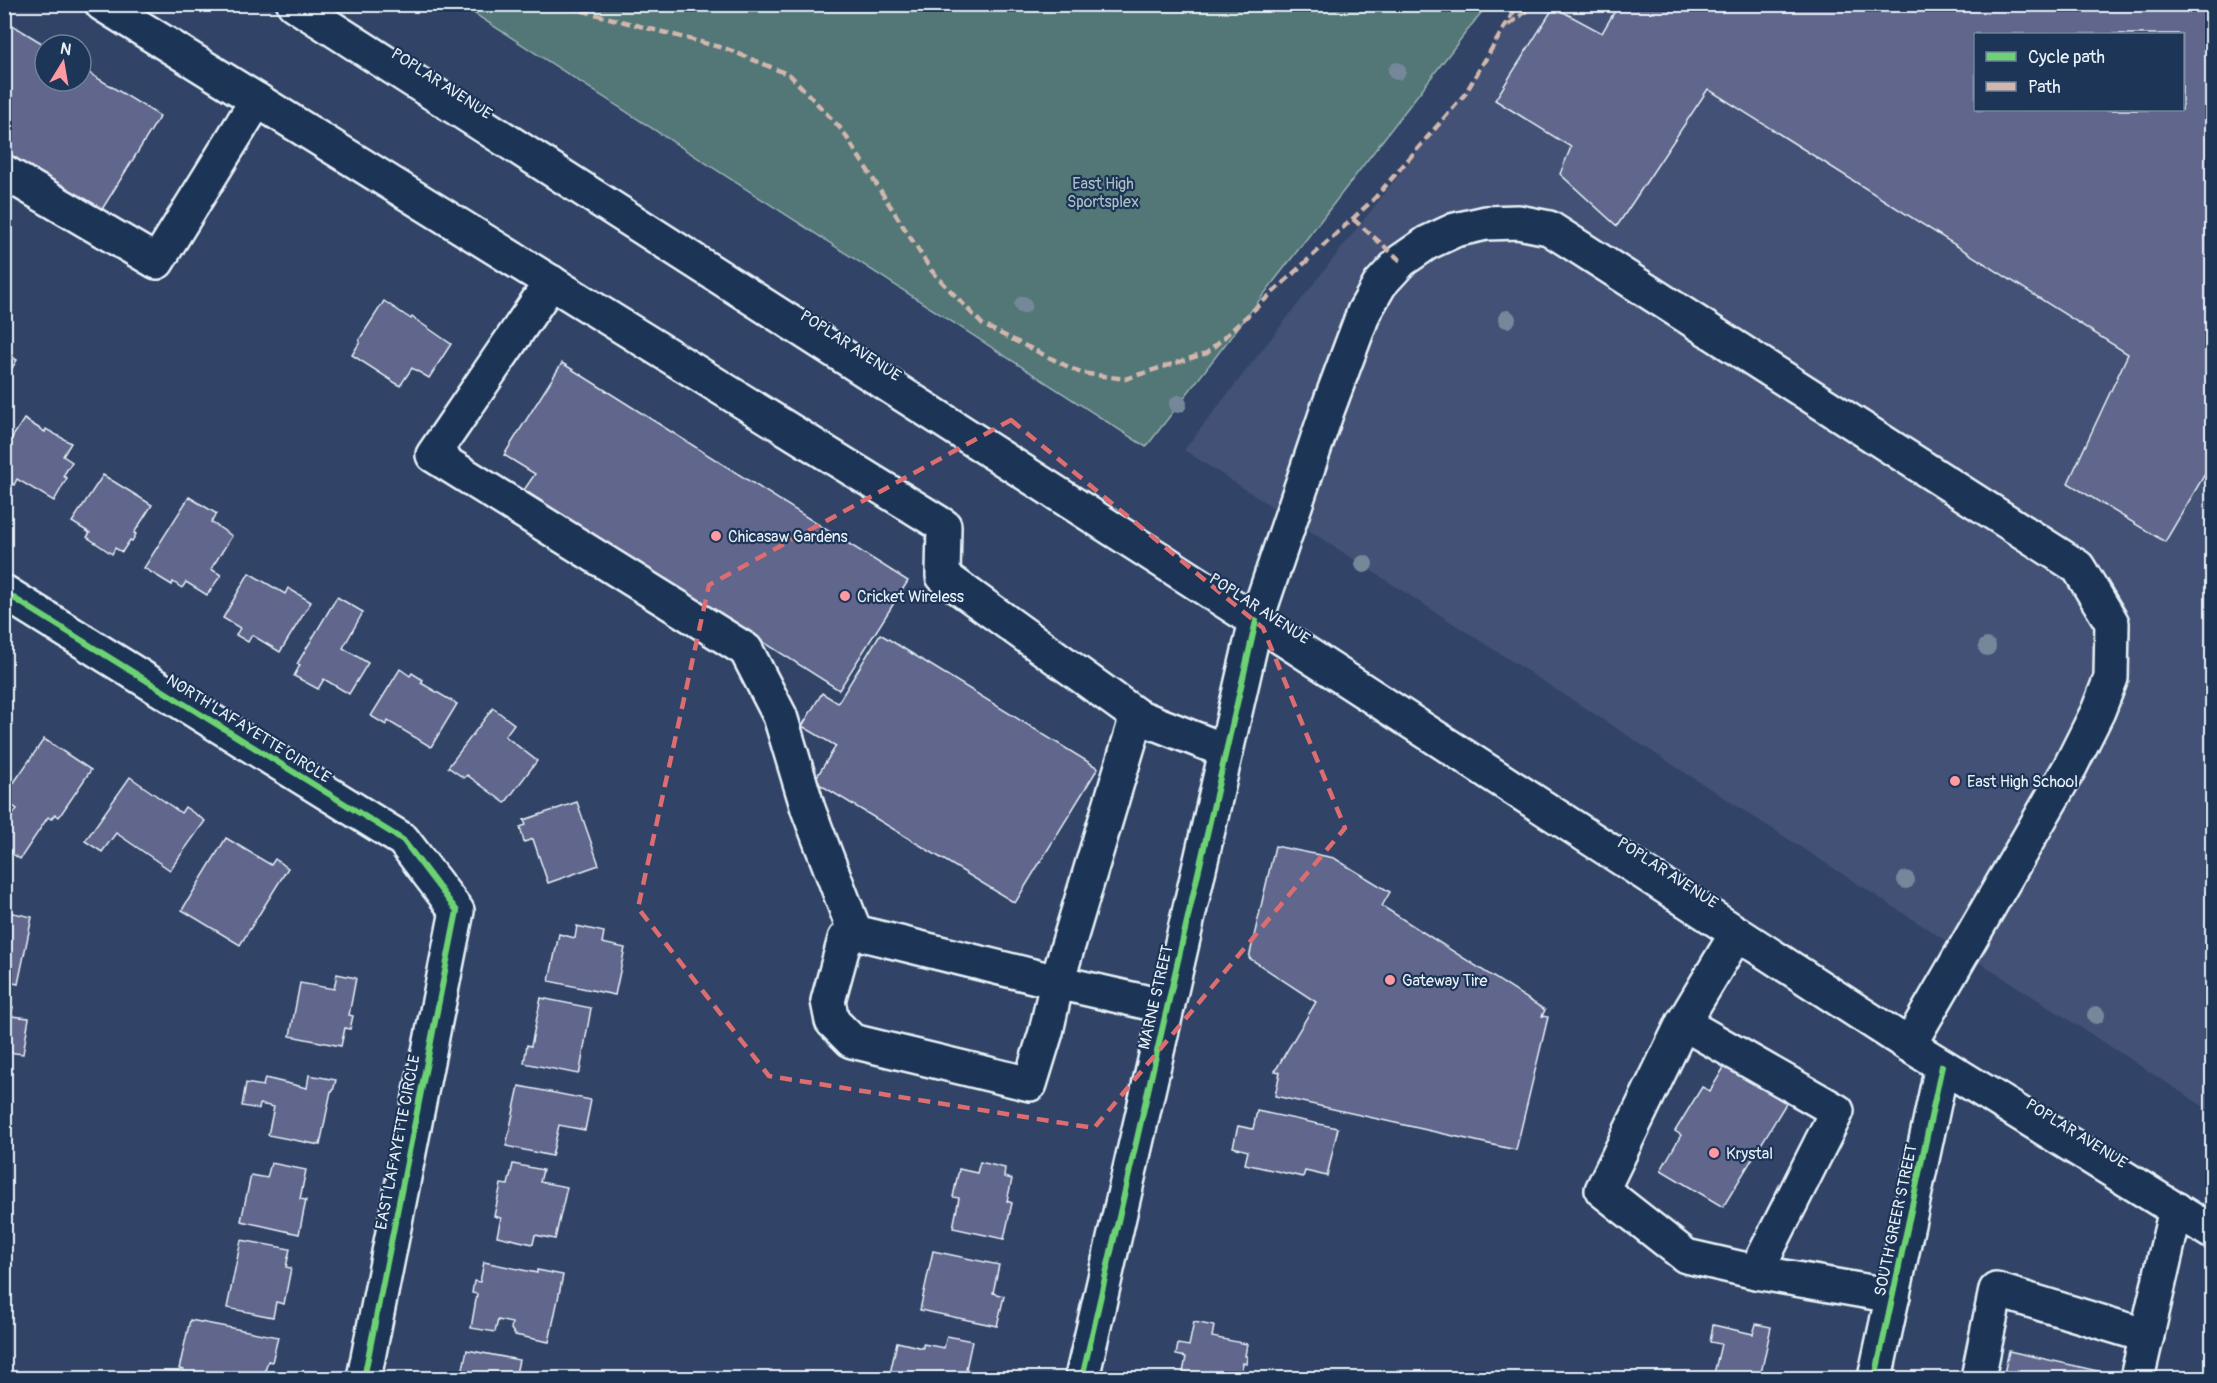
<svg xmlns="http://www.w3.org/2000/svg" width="2217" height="1383" font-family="Pangolin,sans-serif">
  <rect width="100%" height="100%" fill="#314467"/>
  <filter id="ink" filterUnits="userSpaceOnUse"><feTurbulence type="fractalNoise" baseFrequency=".0167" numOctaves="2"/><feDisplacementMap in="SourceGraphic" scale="12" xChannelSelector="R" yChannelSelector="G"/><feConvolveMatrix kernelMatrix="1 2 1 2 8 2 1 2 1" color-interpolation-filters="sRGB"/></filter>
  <g filter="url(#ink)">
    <path fill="#425175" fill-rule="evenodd" d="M1519 5H2212V1112L1184 450 1472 81ZM1976 34H2182V110H1976Z"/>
    <polygon fill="#527677" stroke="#9db4b8" stroke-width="1.5" points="461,5 1487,5 1146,447"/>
    <g fill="#60668c" stroke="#e8f1f8" stroke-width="1.5" fill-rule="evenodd">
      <path d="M1619 4H2212V462L2165 542 2068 483 2128 354 1708 89 1617 226 1560 174 1571 147 1495 100 1554 7 1602 33ZM1976 34H2182V110H1976Z"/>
      <polygon points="4,20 45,45 45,81 81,81 81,68 160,116 96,219 4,163"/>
      <polygon points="384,301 411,319 412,317 451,344 429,378 412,368 400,386 352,355 360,342 359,340"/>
      <polygon points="4,352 17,360 4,381"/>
      <polygon points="562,363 908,581 839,690 524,490 535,474 504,455"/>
      <polygon points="24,419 45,432 46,429 71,443 63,456 72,462 63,476 67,478 54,501 17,479 14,485 4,479 4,450"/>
      <polygon points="103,475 152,505 134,533 136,534 132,541 130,540 122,552 115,548 112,554 87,537 90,533 72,522"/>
      <polygon points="189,497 217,514 211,522 232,536 211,569 221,575 207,595 186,582 182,588 173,582 172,585 144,568"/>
      <polygon points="249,573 285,594 288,588 311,602 280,652 252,635 248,642 236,635 240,628 223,618"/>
      <polygon points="337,597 363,612 343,648 368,663 349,694 324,679 318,689 294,676 300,665 297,664"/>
      <polygon points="880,634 1098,768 1015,903 814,781 836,746 802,726 822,693 838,703"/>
      <polygon points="400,669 410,676 412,673 423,680 421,683 457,704 431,747 388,721 386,725 371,716"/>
      <polygon points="493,708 514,724 505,736 537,761 505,803 467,775 464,778 448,767"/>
      <polygon points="44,739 91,770 59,817 55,814 51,819 48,817 20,859 4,848 4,827 17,809 4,800 4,797"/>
      <polygon points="130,777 181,813 185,807 205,821 170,870 116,833 102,852 85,841"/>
      <polygon points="577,802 599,865 548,883 533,839 524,842 520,827 526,825 524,820"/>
      <polygon points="226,838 271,865 275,859 288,868 240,945 182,910"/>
      <polygon points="1275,846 1334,858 1390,892 1382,906 1545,1010 1542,1016 1548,1017 1516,1150 1275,1096 1280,1072 1275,1071 1316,1002 1249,958"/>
      <polygon points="4,911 32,917 18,984 4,981"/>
      <polygon points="577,926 604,932 602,943 625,948 615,995 549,981 559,934 575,938"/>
      <polygon points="337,974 356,978 349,1015 353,1016 350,1029 345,1028 341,1046 290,1036 300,983 334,989"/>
      <polygon points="541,998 591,1008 580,1071 578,1074 524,1063 527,1045 531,1046"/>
      <polygon points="4,1005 13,1007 11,1016 29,1018 23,1054 6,1052 4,1059"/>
      <polygon points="1726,1064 1788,1100 1723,1207 1661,1170 1681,1135 1675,1131 1702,1087 1710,1091"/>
      <polygon points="309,1075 336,1080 333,1091 331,1091 320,1145 268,1135 274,1107 260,1104 259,1109 242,1106 246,1083 263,1086 265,1078 307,1088"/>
      <polygon points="519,1086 591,1100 585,1130 559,1125 552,1156 506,1146"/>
      <polygon points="1257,1111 1338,1128 1327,1176 1305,1171 1303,1177 1245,1164 1248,1151 1233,1147 1238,1126 1253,1129"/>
      <polygon points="980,1162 1005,1168 1004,1177 1012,1179 1007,1201 1012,1203 1004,1239 953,1228 959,1198 953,1197 959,1169 977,1173"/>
      <polygon points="271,1163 306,1170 300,1199 306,1200 299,1234 241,1221 251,1175 267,1178"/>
      <polygon points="513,1164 543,1170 540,1182 567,1187 555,1239 535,1235 533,1244 497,1236 501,1218 494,1216 501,1184 508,1185"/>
      <polygon points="241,1240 290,1249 286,1267 291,1268 284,1304 276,1302 273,1317 227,1308"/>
      <polygon points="933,1251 999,1265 993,1293 1004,1296 997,1326 920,1310"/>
      <polygon points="484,1262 537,1273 537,1270 563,1275 549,1342 515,1335 511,1329 512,1323 498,1320 495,1332 471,1328 477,1294 472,1293 474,1281 480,1282"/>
      <polygon points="190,1320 278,1337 272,1362 268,1361 263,1378 182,1378 184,1370 179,1369"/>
      <polygon points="1194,1322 1214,1326 1212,1337 1247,1344 1245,1356 1247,1356 1246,1364 1243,1363 1240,1378 1182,1378 1186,1357 1176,1355 1178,1344 1189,1346"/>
      <polygon points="1756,1324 1771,1327 1760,1378 1713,1378 1721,1344 1710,1342 1713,1325 1753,1334"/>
      <polygon points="947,1336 972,1341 966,1369 972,1371 970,1378 889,1378 897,1342 923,1348 923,1344 944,1348"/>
      <polygon points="467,1350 519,1360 515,1378 461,1378"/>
      <polygon points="2009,1351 2098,1371 2097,1378 2003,1378"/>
    </g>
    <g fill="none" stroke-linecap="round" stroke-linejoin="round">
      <defs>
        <g id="minor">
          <polyline points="102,4 944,526 943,576 1137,716 1226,751"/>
          <polyline points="4,172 157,262 257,100"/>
          <polyline points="551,282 433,455 746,650 780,716 808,809 855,932"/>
          <polyline points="4,592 403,840 457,911 364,1378"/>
          <polyline points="1137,716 1057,982 1167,1007"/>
          <polygon points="855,932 1057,982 1046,1032 1030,1084 852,1041 832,1021 828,1001 845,939"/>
          <polyline points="1737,933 1683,1023 1602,1190 1686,1256 1756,1272 1893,1296"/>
          <polyline points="1683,1023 1837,1111 1756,1272"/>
          <polyline points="1082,1378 1256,621 1327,411 1364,312 1380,284 1401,261 1427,243 1455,230 1486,223 1518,222 1549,228 2078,567 2112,623 2111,678 2098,711 2070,767 1909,1045"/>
          <polyline points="1875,1378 1942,1066"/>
          <polyline points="1978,1378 1996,1290 2147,1336"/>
          <polyline points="2137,1378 2176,1209"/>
        </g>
        <polyline id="major" points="294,4 1256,621 1909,1045 2212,1232"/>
      </defs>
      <use href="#minor" stroke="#e8f1f8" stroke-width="38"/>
      <use href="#major" stroke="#e8f1f8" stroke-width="38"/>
      <use href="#minor" stroke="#1d3557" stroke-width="33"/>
      <use href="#major" stroke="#1d3557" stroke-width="33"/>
      <g stroke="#d1b7ad" stroke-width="4.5" stroke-dasharray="9 4.5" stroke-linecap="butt">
        <polyline points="556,4 727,49 790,75 842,130 931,270 983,325 1081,373 1125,379 1207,353 1374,199 1465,94 1518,4"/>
        <polyline points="1509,25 1535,4"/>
        <polyline points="1353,219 1401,261"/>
      </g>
      <defs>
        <g id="cycleway">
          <polyline points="4,592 403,840 457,911 364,1378"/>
          <polyline points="1082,1378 1256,621"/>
          <polyline points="1875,1378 1942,1066"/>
        </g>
      </defs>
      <use href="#cycleway" stroke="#1d3557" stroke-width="10"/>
      <use href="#cycleway" stroke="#6cd273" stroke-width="6"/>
    </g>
    <g fill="#75889a">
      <circle cx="1397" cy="71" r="9"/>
      <circle cx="1023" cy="305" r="9"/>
      <circle cx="1507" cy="319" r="9"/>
      <circle cx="1178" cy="404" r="9"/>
      <circle cx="1364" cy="564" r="9"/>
      <circle cx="1987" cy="647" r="9"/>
      <circle cx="1906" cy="880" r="9"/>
      <circle cx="2096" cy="1015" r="9"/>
    </g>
  </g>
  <path fill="none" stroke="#dc6e71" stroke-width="4.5" stroke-dasharray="12 8" stroke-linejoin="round" d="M1011 420 1263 628 1345 828 1094 1128 769 1076 638 908 709 585Z"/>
  <g fill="#ff9aa2" stroke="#1d3557" stroke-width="2">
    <circle cx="716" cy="536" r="6"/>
    <circle cx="845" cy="596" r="6"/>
    <circle cx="1955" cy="781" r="6"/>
    <circle cx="1390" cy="980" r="6"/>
    <circle cx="1714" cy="1153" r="6"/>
  </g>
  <g text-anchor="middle" stroke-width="4.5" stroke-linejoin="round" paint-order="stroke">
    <g font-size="16" fill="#e8f1f8" stroke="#1d3557">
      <text transform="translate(442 83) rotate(33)" y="6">POPLAR AVENUE</text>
      <text transform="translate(851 345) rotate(33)" y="6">POPLAR AVENUE</text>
      <text transform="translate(1260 608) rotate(33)" y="6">POPLAR AVENUE</text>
      <text transform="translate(249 728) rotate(32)" y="6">NORTH LAFAYETTE CIRCLE</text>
      <text transform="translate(1668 872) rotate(33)" y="6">POPLAR AVENUE</text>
      <text transform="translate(1155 997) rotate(-77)" y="6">MARNE STREET</text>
      <text transform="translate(2077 1133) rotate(32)" y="6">POPLAR AVENUE</text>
      <text transform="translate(397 1142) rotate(-79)" y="6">EAST LAFAYETTE CIRCLE</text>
      <text transform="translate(1895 1220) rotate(-78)" y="6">SOUTH GREER STREET</text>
    </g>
    <g font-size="16" fill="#acc0c4" stroke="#1d3557">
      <text x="1103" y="189">East High<tspan x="1103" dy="18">Sportsplex</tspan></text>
    </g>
    <g font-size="16" fill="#e8f1f8" stroke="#1d3557" text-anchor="start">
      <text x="728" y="542">Chicasaw Gardens</text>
      <text x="857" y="602">Cricket Wireless</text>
      <text x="1967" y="787">East High School</text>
      <text x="1402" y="986">Gateway Tire</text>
      <text x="1726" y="1159">Krystal</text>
    </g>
  </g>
  <rect width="2217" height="1383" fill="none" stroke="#1d3557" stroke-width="24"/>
  <rect x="12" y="12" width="2193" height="1359" fill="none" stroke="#e8f1f8" stroke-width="2" filter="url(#ink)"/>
  <rect x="1974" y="33" width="210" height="78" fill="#1d3557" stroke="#6e8097" stroke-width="1.5"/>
  <rect x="1986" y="52" width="30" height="9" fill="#6cd273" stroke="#6e8097" stroke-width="1.5"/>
  <text x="2028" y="63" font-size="18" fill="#e8f1f8">Cycle path</text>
  <rect x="1986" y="82" width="30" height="9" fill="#d1b7ad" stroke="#6e8097" stroke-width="1.5"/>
  <text x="2028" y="93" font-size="18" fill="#e8f1f8">Path</text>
  <g transform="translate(63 63) rotate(11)"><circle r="28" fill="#1d3557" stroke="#6e8097" stroke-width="1.5"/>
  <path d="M0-4.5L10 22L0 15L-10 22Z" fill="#ff9aa2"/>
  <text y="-9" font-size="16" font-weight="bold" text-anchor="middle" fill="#e8f1f8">N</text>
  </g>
</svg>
